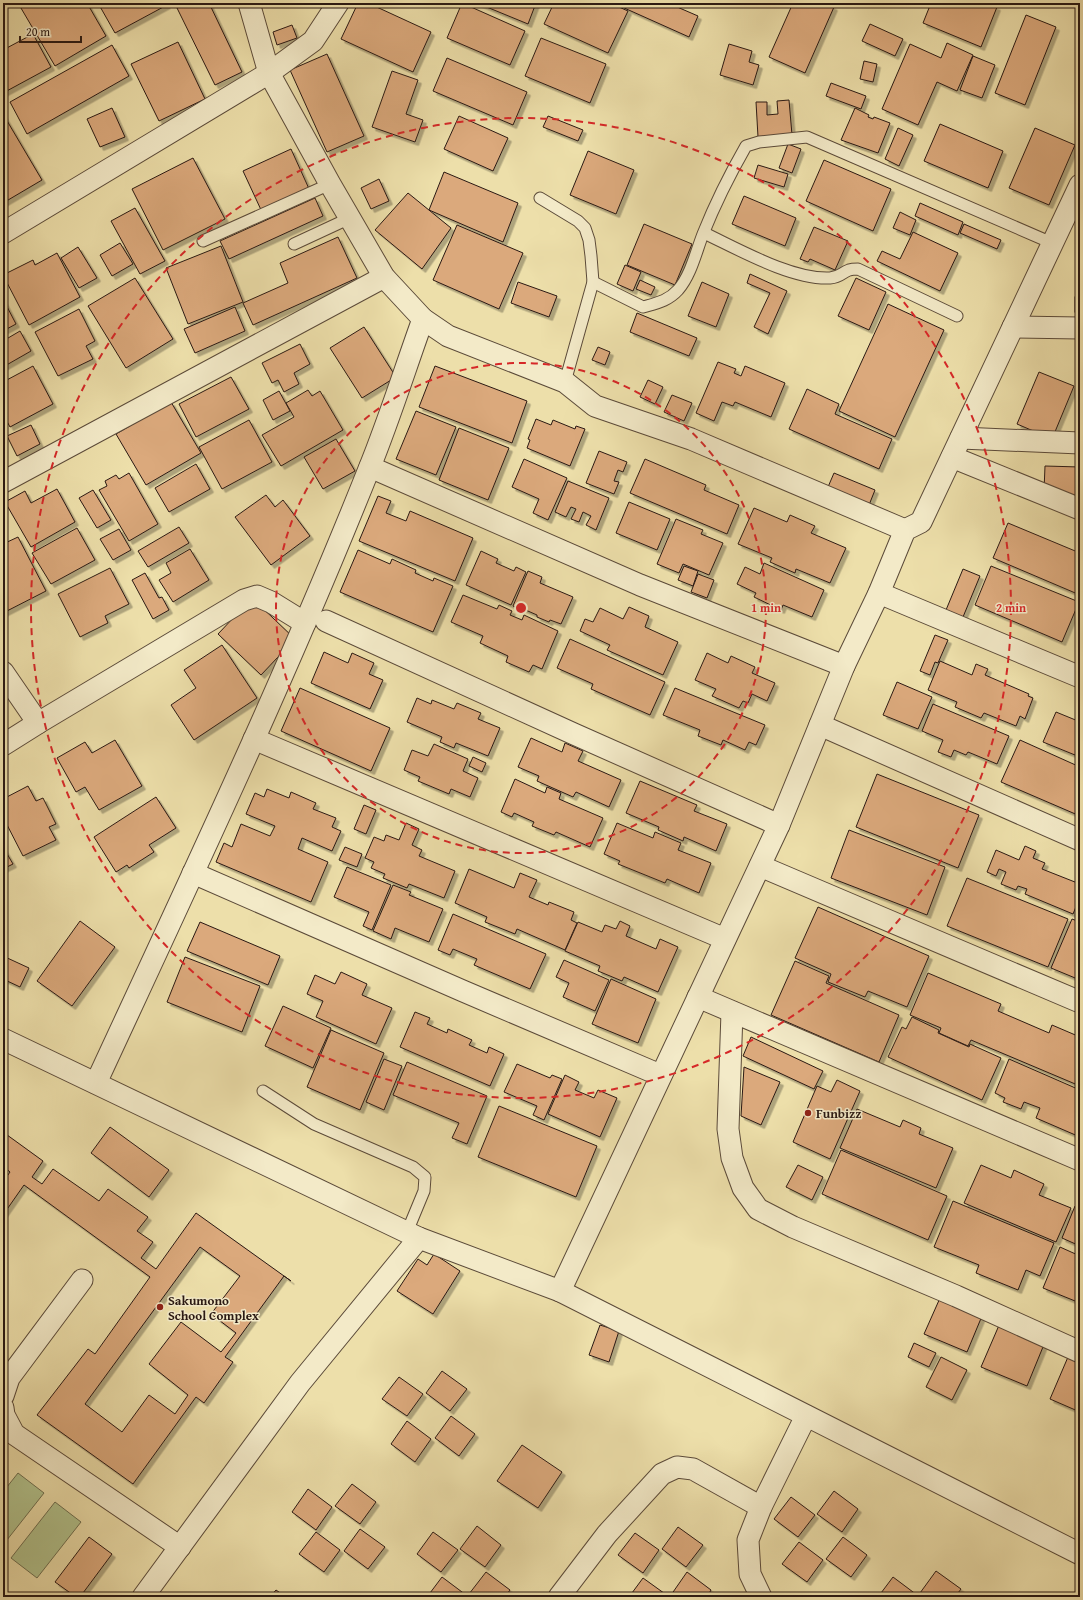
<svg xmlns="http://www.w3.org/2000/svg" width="1083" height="1600" font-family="'Gentium Book Plus',serif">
  <defs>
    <filter id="shadow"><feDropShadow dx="3.5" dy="3.5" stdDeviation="0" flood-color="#0004"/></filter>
  </defs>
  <rect width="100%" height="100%" fill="#eddfaa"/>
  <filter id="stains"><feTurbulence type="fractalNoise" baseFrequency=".005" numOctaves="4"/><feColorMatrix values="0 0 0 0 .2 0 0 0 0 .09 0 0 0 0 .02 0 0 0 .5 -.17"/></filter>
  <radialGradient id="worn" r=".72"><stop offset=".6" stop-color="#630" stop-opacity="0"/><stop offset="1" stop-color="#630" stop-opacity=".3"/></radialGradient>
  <g fill="#b2c38d" stroke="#6e6e50">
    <polygon points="18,1473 44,1493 3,1545 3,1492"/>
    <polygon points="55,1502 81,1522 37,1578 11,1558"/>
  </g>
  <g fill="#dba97c" stroke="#2a1913" fill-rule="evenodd" filter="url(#shadow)">
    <polygon points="18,3 87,3 106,36 55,66"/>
    <polygon points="98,3 165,3 167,5 115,33"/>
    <polygon points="186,3 209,3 242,72 215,85 177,8"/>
    <polygon points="358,3 368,3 431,32 413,72 341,39"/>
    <polygon points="462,3 525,31 510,65 447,38"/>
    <polygon points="477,3 536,3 528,24"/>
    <polygon points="554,3 610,3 628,11 608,53 544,24"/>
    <polygon points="624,3 668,3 698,16 689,37 622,7"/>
    <polygon points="793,3 825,3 834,7 805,73 769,57"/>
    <polygon points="931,3 986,3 997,7 981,47 923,23"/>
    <polygon points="1026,15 1056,27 1025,105 995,93"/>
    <polygon points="870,24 903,39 895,56 862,41"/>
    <polygon points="292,25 297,38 277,45 273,32"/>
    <polygon points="33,34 51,67 3,93 3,50"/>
    <polygon points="541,38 606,64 590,103 525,76"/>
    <polygon points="178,42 205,99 159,121 131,64"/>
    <polygon points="947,43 973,55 957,91 937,82 918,125 882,109 910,44 941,58"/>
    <polygon points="729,44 752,51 749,62 759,65 753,85 720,75"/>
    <polygon points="112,45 129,76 27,134 10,102"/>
    <polygon points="327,54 364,136 327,152 290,70"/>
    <polygon points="973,56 995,65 982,98 960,90"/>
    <polygon points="447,58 527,92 513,125 433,91"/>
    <polygon points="864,61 877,64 873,82 860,79"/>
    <polygon points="392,71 418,80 406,114 423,120 415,142 372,127"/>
    <polygon points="831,83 866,96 861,109 826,96"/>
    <polygon points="789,100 792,135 758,137 756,102 767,102 767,115 778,114 777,101"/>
    <polygon points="112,108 125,137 100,147 87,119"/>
    <polygon points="855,108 869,115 868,117 873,119 874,117 890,123 878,153 841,140"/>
    <polygon points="3,114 42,180 3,203"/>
    <polygon points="459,116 508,138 493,171 444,149"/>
    <polygon points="548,116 583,130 578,141 543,127"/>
    <polygon points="940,124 1003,151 988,188 924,161"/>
    <polygon points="898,128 913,135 899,166 885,159"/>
    <polygon points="1035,128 1075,145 1049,205 1009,188"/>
    <polygon points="788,144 801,149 792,173 779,168"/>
    <polygon points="291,149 310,191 262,212 243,171"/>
    <polygon points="588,151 634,170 616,214 570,195"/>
    <polygon points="193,158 225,219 163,250 132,189"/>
    <polygon points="824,160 891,189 873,231 806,201"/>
    <polygon points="758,165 788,174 784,187 754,178"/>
    <polygon points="444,172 518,203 503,242 429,210"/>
    <polygon points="379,179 389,201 371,209 361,188"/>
    <polygon points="408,193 451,228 422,269 375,230"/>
    <polygon points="744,196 796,218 785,246 732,224"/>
    <polygon points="315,198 323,216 229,259 220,241"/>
    <polygon points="920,203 963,222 958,235 915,216"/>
    <polygon points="135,208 165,261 140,274 111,221"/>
    <polygon points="900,212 916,220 910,235 893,228"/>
    <polygon points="644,224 692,244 675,285 627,265"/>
    <polygon points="964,224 1001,240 997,249 960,233"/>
    <polygon points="457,225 523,253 499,309 433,280"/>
    <polygon points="814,227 848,241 835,270 810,259 808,262 800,259"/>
    <polygon points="913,232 958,253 940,291 877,261 882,251 900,259"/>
    <polygon points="338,237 357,278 253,325 243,303 288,283 280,263"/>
    <polygon points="120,243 133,264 112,276 100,255"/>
    <polygon points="221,246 243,302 188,324 166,268"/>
    <polygon points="78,247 97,278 79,288 61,258"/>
    <polygon points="57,253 80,297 29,325 3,275 33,260 35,265"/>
    <polygon points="625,265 641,272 633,291 617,284"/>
    <polygon points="750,274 787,291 768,334 754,327 770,293 747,283"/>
    <polygon points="135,278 173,339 126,368 88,306"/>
    <polygon points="856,278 886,292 869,330 838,316"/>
    <polygon points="640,280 655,287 651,295 636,289"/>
    <polygon points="518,282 557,296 549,317 511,303"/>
    <polygon points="702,282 729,294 716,327 688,316"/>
    <rect x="1075" y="297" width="5" height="15"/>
    <polygon points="3,299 16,324 3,331"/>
    <polygon points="888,304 944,330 895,437 839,411"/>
    <polygon points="235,307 245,331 195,353 184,329"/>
    <polygon points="79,309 95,341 86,346 93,359 58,376 35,332"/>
    <polygon points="637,313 697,338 689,356 630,332"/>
    <polygon points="364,327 396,377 362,398 330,348"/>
    <polygon points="20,331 31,351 3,367 3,341"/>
    <polygon points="300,344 310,364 294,373 299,384 284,392 278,380 272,383 262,363"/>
    <polygon points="598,347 610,352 605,365 592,360"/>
    <polygon points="718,362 736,369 734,373 741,376 745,366 785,383 771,417 735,402 733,406 722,402 714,421 696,413"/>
    <polygon points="33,366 53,404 10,427 3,414 3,382"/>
    <polygon points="435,366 527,401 512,443 419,407"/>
    <polygon points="1039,372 1074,386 1052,439 1017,424"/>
    <polygon points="231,377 249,409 196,437 179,404"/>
    <polygon points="648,380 663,387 655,404 640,397"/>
    <polygon points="807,389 839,404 835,414 892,439 879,469 789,429"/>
    <polygon points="308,390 312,396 320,391 343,430 281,466 262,435 294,417 286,403"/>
    <polygon points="279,391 290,411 273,420 263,400"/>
    <polygon points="672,395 692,403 684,421 664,412"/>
    <polygon points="171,402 201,453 146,485 116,434"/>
    <polygon points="416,411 456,427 436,475 396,459"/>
    <polygon points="536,419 551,425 553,420 575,429 576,426 585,429 570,466 527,448 530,440 528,439"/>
    <polygon points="249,420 272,462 222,489 199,447"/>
    <polygon points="31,425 40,444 17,456 7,436"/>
    <polygon points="459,428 509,448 488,500 439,480"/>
    <polygon points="336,439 355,471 323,489 304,457"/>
    <polygon points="599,451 627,462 623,472 618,470 614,481 619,482 614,494 586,483"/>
    <polygon points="524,459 567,478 548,520 533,513 539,499 512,487"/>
    <polygon points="645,459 706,485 704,490 739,505 727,534 630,493"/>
    <polygon points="196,464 210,489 169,512 155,488"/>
    <polygon points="1045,466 1080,467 1080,502 1044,491"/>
    <polygon points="129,473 158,524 129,541 99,490 107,486 105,481 116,475 119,479"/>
    <polygon points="834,473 875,490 869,505 828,487"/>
    <polygon points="568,481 609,498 596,530 586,525 591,516 583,512 579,522 571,519 576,509 571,507 566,517 555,512"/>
    <polygon points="57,489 75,522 31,547 5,502 25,491 31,503"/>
    <polygon points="93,490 111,520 97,528 79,498"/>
    <polygon points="266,495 275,507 283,500 310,536 271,565 235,517"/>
    <polygon points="378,496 391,501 386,513 406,521 410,511 473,538 455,581 359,541"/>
    <polygon points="629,502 670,519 657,550 616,533"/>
    <polygon points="754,508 787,522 790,515 815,526 811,533 846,548 830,583 796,569 795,573 770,562 772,558 738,544"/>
    <polygon points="676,519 703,530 701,534 723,543 709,575 683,564 679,573 657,564"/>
    <polygon points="1008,523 1080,553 1080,595 993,558"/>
    <polygon points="179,527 189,543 148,567 138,551"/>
    <polygon points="77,528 95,560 51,584 32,553"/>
    <polygon points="119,529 131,550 113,560 100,539"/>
    <polygon points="18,537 46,591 3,613 3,544"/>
    <polygon points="190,549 209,580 173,602 159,580 171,573 166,563"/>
    <polygon points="358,550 390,564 392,559 416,570 415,573 433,581 434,578 453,586 433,632 340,592"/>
    <polygon points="481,551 498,559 496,563 514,571 516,567 526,572 511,605 466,585"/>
    <polygon points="764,563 824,590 812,617 783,605 781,610 754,597 756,593 737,584 745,567 760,574"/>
    <polygon points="684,566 698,571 693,586 678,580"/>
    <polygon points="991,566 1079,602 1062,642 975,605"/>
    <polygon points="110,568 129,604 105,616 108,623 80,637 58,594"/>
    <polygon points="963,569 980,576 963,617 946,610"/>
    <polygon points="528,571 542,577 540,583 573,597 561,624 550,620 549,622 537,617 537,615 521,608 520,610 513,606"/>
    <polygon points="145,573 159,598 162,597 169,610 153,619 132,580"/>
    <polygon points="698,574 714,580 707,598 691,592"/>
    <polygon points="463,595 497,609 499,605 512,611 510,615 522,620 524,615 558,631 542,669 533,665 529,672 506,662 508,656 480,643 483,636 451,622"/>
    <polygon points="252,598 295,639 261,675 218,634"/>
    <polygon points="629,607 649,616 645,627 678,642 663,675 607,650 610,645 580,631 585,619 593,622 600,608 623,619"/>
    <polygon points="935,635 948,640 938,663 935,662 930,675 920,671"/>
    <polygon points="570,639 665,682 650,715 591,689 593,684 557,668"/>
    <polygon points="222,645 257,698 194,740 171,705 196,688 184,670"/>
    <polygon points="324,652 348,663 352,653 374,663 369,674 383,680 370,709 311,683"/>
    <polygon points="707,653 728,663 731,656 755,667 752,673 775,683 767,701 752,694 748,703 743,701 739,708 712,696 716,689 695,680"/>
    <polygon points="940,661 972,675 976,664 988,669 985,675 1029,694 1028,696 1033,698 1025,719 1020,716 1016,726 984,713 981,718 955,707 957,702 928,690"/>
    <polygon points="897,682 932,697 918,729 883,715"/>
    <polygon points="300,688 390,728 371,771 281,731"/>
    <polygon points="675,688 765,725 756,745 749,742 745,750 723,740 721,745 698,736 700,730 663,715"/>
    <polygon points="417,698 431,704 432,700 454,709 457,703 481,713 478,719 500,728 488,756 456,743 454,748 440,742 442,737 407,722"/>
    <polygon points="933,704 1009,736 997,764 968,752 966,755 954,750 951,757 938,752 943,740 922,731"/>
    <polygon points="1056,712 1078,721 1080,715 1080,743 1075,755 1043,742"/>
    <polygon points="531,738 562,752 565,743 583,751 578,761 621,780 609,807 576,792 573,797 537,781 539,776 518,767"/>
    <polygon points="115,740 142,786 99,810 85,787 76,792 57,758 85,742 92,753"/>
    <polygon points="1020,740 1080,767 1080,816 1001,782"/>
    <polygon points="434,744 468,759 463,771 478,778 470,797 451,789 449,794 418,781 420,777 404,770 412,750 428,756"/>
    <polygon points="473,757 486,763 482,772 469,766"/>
    <polygon points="877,774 979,815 958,868 856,827"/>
    <polygon points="515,779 545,793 547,787 561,793 559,799 603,818 590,847 556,832 554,835 532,826 534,822 514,813 512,817 501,812"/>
    <polygon points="640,781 697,805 694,811 727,824 716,851 684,837 683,841 658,830 659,827 626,813"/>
    <polygon points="28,786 36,801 43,798 56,824 49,827 56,840 23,856 3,817 3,799"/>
    <polygon points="267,789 289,798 291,792 316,803 313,809 336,818 332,827 341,831 332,851 302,838 298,849 328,862 311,902 216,862 224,843 232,847 241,824 270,836 275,826 246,814 255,793 264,797"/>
    <polygon points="156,797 176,828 149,845 154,852 129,868 127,865 116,872 94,837"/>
    <polygon points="364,805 376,810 366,834 354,829"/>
    <polygon points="406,823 419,829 412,845 422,850 419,856 455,871 444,898 409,884 407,888 383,878 385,874 371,868 374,862 365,858 374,837 384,841 386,835 399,840"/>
    <polygon points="617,823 653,838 655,832 681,843 678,850 711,863 699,893 667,879 665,883 618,864 620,861 604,854"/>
    <polygon points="849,830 945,867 927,915 831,878"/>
    <polygon points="1025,846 1036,851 1033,858 1045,863 1042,869 1080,884 1080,897 1073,914 1025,894 1027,889 1018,886 1016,890 1001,884 1006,872 999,869 996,876 987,872 996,850 1019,860"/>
    <polygon points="3,847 13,864 3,869"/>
    <polygon points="345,847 362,854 357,867 339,860"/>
    <polygon points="347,867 391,885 372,930 363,926 369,912 334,897"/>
    <polygon points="469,869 514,888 520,873 537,880 529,897 548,905 549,902 574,912 571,920 577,923 565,950 517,929 515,934 485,922 487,917 455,903"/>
    <polygon points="967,878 1068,919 1048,967 947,926"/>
    <polygon points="393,885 411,892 409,895 443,909 429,942 395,928 391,939 373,931"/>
    <polygon points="818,907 929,956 907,1007 868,991 865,997 828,982 831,974 795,958"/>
    <polygon points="453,914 546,954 530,989 474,965 477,959 453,949 450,955 438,950"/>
    <polygon points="1072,919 1080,922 1080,980 1051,968"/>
    <polygon points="80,921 115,947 72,1006 37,981"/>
    <polygon points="620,921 630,926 626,936 656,949 660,939 678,947 658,992 624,977 622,981 598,971 600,966 565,951 578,922 602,932 605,925 616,929"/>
    <polygon points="200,922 280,956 268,985 187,951"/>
    <polygon points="3,956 29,968 20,987 3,979"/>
    <polygon points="185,957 260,986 242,1032 167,1002"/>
    <polygon points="564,960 609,980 595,1011 563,997 569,983 556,977"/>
    <polygon points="795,961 829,976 826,983 899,1015 879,1062 771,1015"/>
    <polygon points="341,972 367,984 362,995 392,1008 376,1044 316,1017 323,1001 307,994 315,975 335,984"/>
    <polygon points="928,973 1001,1004 998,1011 1049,1033 1052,1025 1080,1037 1080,1086 971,1040 968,1046 939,1033 941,1028 910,1015"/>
    <polygon points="611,979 656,999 638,1043 592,1024"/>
    <polygon points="283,1006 331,1028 313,1068 265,1046"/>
    <polygon points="415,1012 430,1018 427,1024 447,1033 448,1029 472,1040 469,1045 487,1053 489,1047 504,1054 490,1086 400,1047"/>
    <polygon points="912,1017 939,1030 938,1033 969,1047 970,1044 1001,1058 982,1100 888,1057 902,1027 906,1029"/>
    <polygon points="331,1030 384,1053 360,1110 307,1087"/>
    <polygon points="751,1037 823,1071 814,1089 743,1056"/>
    <polygon points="384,1059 402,1066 384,1110 366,1102"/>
    <polygon points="1009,1059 1080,1090 1080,1137 1036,1118 1040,1108 1024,1102 1021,1109 1003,1102 1005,1098 995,1093"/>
    <polygon points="407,1062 487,1096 467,1144 452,1138 459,1123 393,1095"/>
    <polygon points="517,1064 550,1078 552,1075 562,1079 544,1120 533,1115 537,1106 504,1092"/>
    <polygon points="744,1067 780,1082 761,1125 741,1116"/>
    <polygon points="565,1075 579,1082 575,1090 594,1098 598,1090 617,1098 600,1137 548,1114"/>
    <polygon points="837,1080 860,1091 830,1159 793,1142 817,1086 831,1092"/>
    <polygon points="499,1106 597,1146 576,1197 478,1157"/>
    <polygon points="857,1109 900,1127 903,1120 921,1128 919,1134 953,1148 936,1188 840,1148"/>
    <polygon points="110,1127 169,1170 149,1197 91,1153"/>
    <path d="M3 1132 43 1161 32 1177 42 1184 53 1169 99 1201 108 1189 148 1217 137 1231 153 1242 141 1258 156 1269 196 1213 291 1281 284 1276 225 1357 233 1362 204 1403 196 1397 133 1484 37 1415 88 1349 95 1354 150 1277 24 1185 3 1215V1182L10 1172 3 1166ZM200 1247 240 1276 211 1314 236 1333 221 1352 181 1322 149 1364 188 1395 175 1414 149 1395 122 1432 85 1404Z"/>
    <polygon points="841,1150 947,1196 928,1240 822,1194"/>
    <polygon points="798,1165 823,1177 812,1200 786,1187"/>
    <polygon points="981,1165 1011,1178 1014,1170 1044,1184 1039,1195 1071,1208 1056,1242 964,1203"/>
    <polygon points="953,1201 1054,1243 1040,1276 1026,1270 1018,1290 976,1273 979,1265 934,1247"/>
    <polygon points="1075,1206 1080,1208 1080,1246 1062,1238"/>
    <polygon points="1060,1247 1080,1256 1080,1303 1043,1288"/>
    <polygon points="434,1254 460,1271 433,1314 397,1291 418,1259 427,1265"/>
    <polygon points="940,1298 982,1316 967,1352 924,1334"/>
    <polygon points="1000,1323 1045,1342 1027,1386 981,1367"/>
    <polygon points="600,1325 619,1331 609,1362 589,1355"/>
    <polygon points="914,1343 936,1353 929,1367 908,1357"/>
    <polygon points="941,1357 967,1370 952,1400 926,1387"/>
    <polygon points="1068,1357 1080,1362 1080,1412 1050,1399"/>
    <polygon points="442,1371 467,1389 450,1411 426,1393"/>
    <polygon points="399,1377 423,1394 407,1416 382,1399"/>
    <polygon points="451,1416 475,1434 459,1456 435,1438"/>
    <polygon points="407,1421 431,1439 415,1462 391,1444"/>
    <polygon points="522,1445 562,1472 538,1508 497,1481"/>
    <polygon points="352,1484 376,1502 360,1524 335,1506"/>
    <polygon points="308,1489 332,1507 316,1530 292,1512"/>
    <polygon points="834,1491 858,1509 842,1532 817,1514"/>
    <polygon points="791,1497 815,1515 798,1537 774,1519"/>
    <polygon points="477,1526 501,1545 485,1567 460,1549"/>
    <polygon points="678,1527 703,1545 686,1567 662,1549"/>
    <polygon points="360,1529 385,1547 368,1569 344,1551"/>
    <polygon points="316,1532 340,1550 324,1572 299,1554"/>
    <polygon points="433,1532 458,1550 441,1572 417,1554"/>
    <polygon points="635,1533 659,1550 643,1573 618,1555"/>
    <polygon points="89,1537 112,1554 80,1597 76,1597 55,1582"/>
    <polygon points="843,1537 867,1555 851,1577 826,1559"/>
    <polygon points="799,1542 823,1560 807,1582 782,1564"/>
    <polygon points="936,1571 961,1589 955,1597 925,1597 920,1593"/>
    <polygon points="486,1572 510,1590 505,1597 473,1597 469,1594"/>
    <polygon points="687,1572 711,1590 707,1597 674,1597 671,1595"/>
    <polygon points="442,1577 466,1595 465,1597 427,1597"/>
    <polygon points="893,1577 917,1595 916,1597 878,1597"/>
    <polygon points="643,1578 668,1596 667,1597 629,1597"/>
    <polygon points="276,1590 286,1597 270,1597"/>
  </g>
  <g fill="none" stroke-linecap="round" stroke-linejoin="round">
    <defs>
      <g id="service">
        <polyline points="540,198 578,221 585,228 589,240 591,256 593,282 565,382"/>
        <path d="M704 233C738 249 792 280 830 278 841 277 841 273 849 270 852 269 856 269 858 269L957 316"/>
        <polyline points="203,241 330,184"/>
        <polyline points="294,244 350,218"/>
        <path d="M593 282 643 307C657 303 668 301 678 290 691 275 696 252 703 234 715 204 730 174 746 146L759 142 807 137 1052 243"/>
        <polyline points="263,1091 314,1124 413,1167 425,1177 424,1191 407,1232"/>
      </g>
      <g id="minor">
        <polyline points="249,3 269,73 330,184 384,277 423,319 448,336 565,382 595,406 691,439 905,530"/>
        <polyline points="3,233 269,73 313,41 338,3"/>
        <polyline points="1013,327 1080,328"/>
        <polyline points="961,438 1080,443"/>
        <polyline points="952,457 1080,509"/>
        <polyline points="370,467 640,585 844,666"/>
        <polyline points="3,482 384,277"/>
        <polyline points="879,593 1080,677"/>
        <polyline points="326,621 574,734 779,825"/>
        <polyline points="3,672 38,723 244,600 257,596 271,602 305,623"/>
        <polyline points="820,725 1080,840"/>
        <polyline points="254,739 725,939"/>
        <polyline points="3,745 38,723"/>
        <polyline points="760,866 1080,1002"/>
        <polyline points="193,873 463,991 660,1075"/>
        <polyline points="698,997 1080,1160"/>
        <polyline points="732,1012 728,1129 732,1158 743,1188 758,1209 793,1227 956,1296 1080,1352"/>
        <polyline points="3,1039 419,1238 560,1291 1080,1554"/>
        <path d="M96 1083C190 880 286 677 369 469 389 420 405 369 423 319"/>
        <polyline points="560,1291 779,825 844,666 879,593 905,530 921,522 1080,185"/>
        <polyline points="3,1396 9,1378 82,1280"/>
        <polyline points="3,1408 4,1415 14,1434 180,1547"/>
        <polyline points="143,1597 300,1383 419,1238"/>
        <polyline points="559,1597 607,1534 662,1474 677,1467 693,1469 761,1507 806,1416"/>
        <polyline points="761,1597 750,1574 748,1540 761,1507"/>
      </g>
    </defs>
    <use href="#service" stroke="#5b4a39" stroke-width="13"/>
    <use href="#minor" stroke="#5b4a39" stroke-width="23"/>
    <use href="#service" stroke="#f3eac8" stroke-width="11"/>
    <use href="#minor" stroke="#f3eac8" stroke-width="21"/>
  </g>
  <g fill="none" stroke="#d62828" stroke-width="2" stroke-dasharray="7 5">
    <circle cx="521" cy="608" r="245"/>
    <circle cx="521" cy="608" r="490"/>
  </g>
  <g fill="#8f2418" stroke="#f3eac8" stroke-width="1.5">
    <circle cx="808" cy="1113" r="4"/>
    <circle cx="160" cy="1307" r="4"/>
  </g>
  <g text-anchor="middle" stroke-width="3" stroke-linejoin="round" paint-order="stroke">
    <g font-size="13" font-weight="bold" fill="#2a1913" stroke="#f3eac8" text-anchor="start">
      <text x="816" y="1118">Funbizz</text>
      <text x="168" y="1305">Sakumono<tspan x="168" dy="15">School Complex</tspan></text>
    </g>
  </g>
  <circle cx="521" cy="608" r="6" fill="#d62828" stroke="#f3eac8" stroke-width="2"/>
  <g font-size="12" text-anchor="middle" font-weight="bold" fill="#d62828" stroke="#f3eac8" stroke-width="3" stroke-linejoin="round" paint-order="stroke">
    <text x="766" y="612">1 min</text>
    <text x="1011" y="612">2 min</text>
  </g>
  <rect width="1083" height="1600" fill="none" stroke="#eddfaa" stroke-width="16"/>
  <rect x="4" y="4" width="1075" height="1592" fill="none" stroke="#2a1913" stroke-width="2"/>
  <rect x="8" y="8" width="1067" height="1584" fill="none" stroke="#2a1913"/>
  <path d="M20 36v6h61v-6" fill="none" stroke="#2a1913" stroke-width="2"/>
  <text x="26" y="36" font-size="12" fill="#2a1913" stroke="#f3eac8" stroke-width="3" paint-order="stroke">20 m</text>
  <rect width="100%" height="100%" filter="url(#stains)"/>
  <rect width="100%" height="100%" fill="url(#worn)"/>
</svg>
